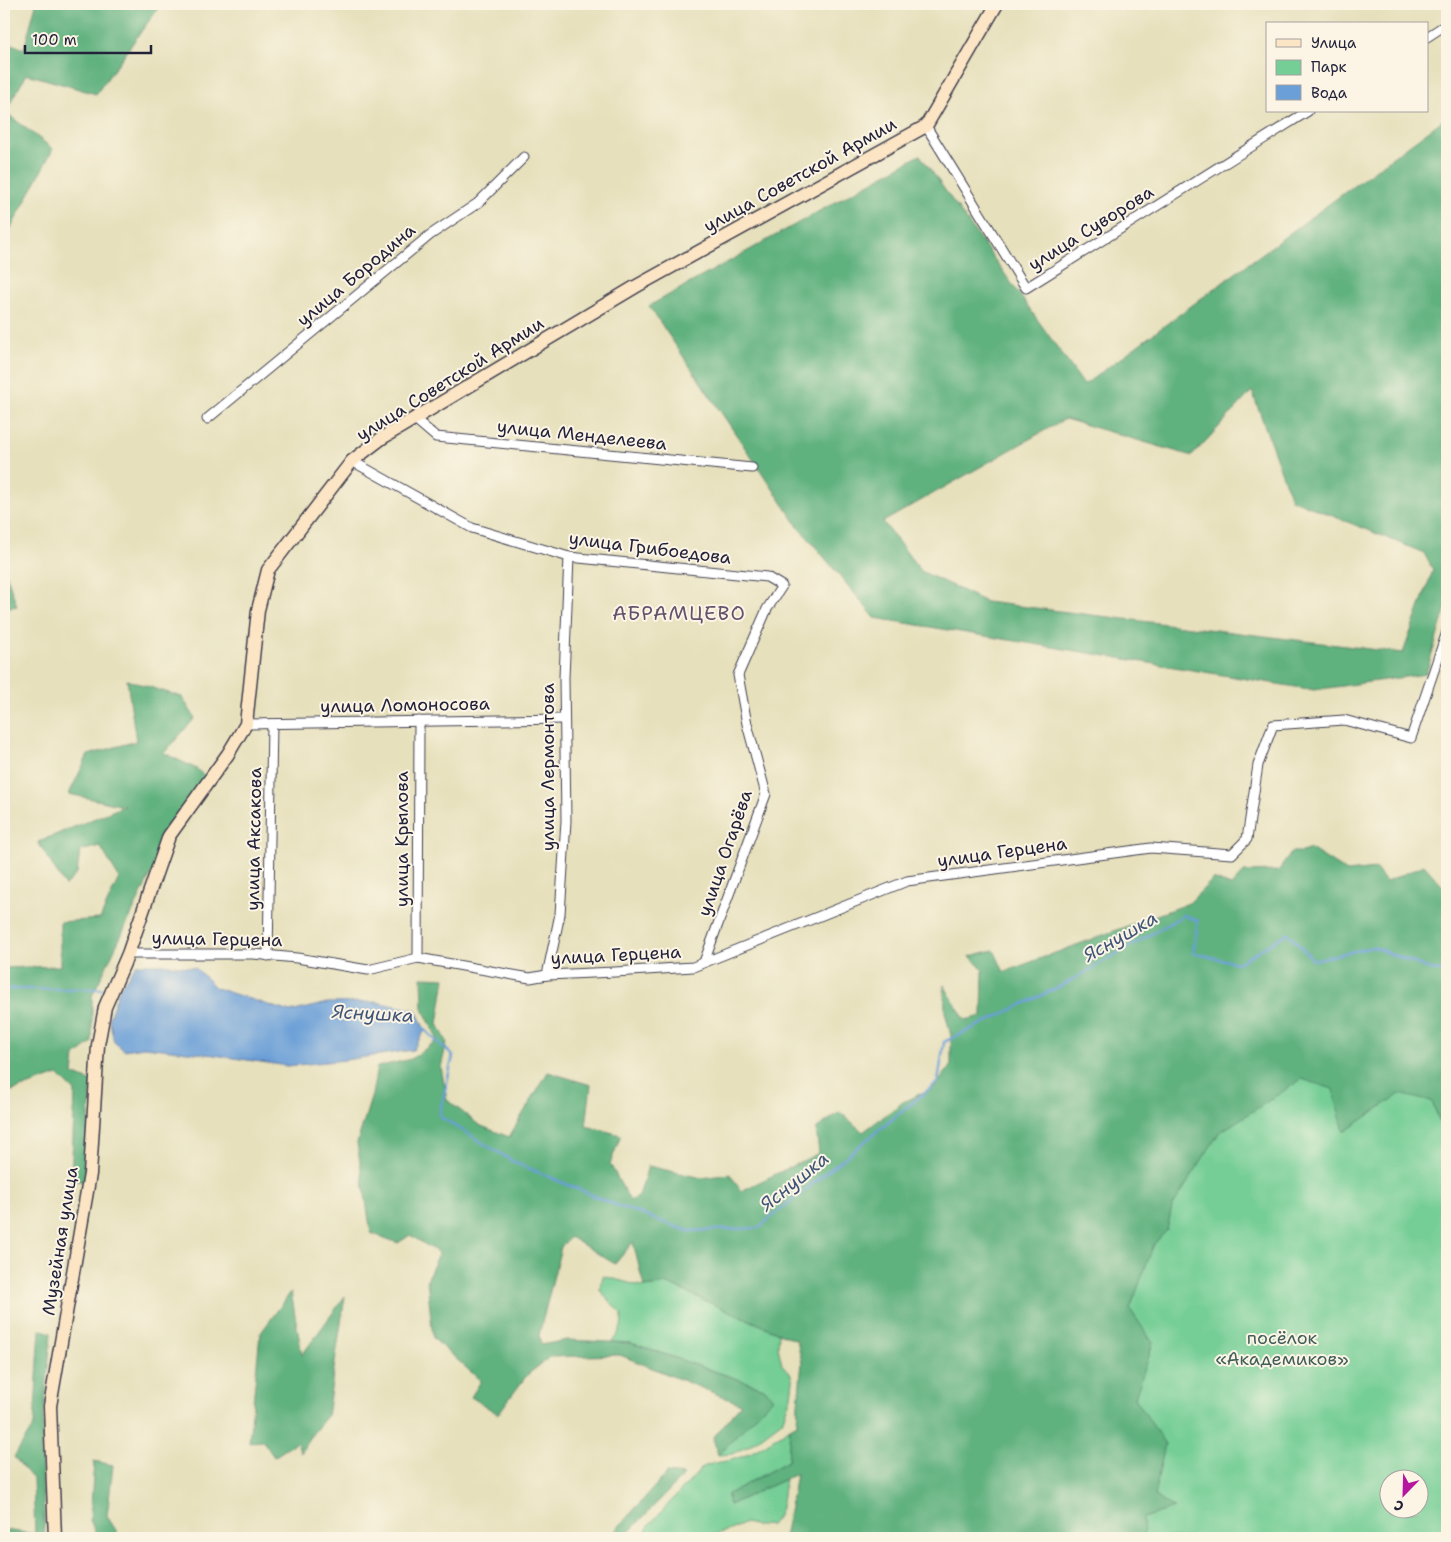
<svg xmlns="http://www.w3.org/2000/svg" width="1451" height="1542" font-family="'Shantell Sans',sans-serif">
  <rect width="100%" height="100%" fill="#fcf5e5"/>
  <filter id="ink" filterUnits="userSpaceOnUse"><feTurbulence type="fractalNoise" baseFrequency=".02" numOctaves="2"/><feDisplacementMap in="SourceGraphic" scale="10" xChannelSelector="R" yChannelSelector="G"/><feConvolveMatrix kernelMatrix="1 2 1 2 8 2 1 2 1" color-interpolation-filters="sRGB"/></filter>
  <filter id="wash" filterUnits="userSpaceOnUse"><feTurbulence type="fractalNoise" baseFrequency=".0096" numOctaves="4" result="noise"/><feDisplacementMap in="SourceGraphic" scale="20" xChannelSelector="R" yChannelSelector="G"/><feGaussianBlur stdDeviation="1.12" result="paint"/><feColorMatrix in="noise" values="0 0 0 0 0 0 0 0 0 0 0 0 0 0 0 0 0 1.4 0 .05"/><feComposite in="paint" operator="in"/></filter>
  <g filter="url(#wash)">
    <rect width="100%" height="100%" fill="#e6e0bc"/>
    <g fill="#74ce95" stroke="#4b7868" fill-rule="evenodd">
      <path d="M1306 1066 1447 1075V1538H1123L1127 1171ZM1388 1480H1418V1510H1388Z"/>
      <path d="M603 1276 644 1287 668 1284 779 1333 778 1347 782 1365 790 1372 793 1381 791 1396 782 1421 750 1445 732 1454 718 1455 772 1398 764 1388 631 1343 611 1342C621 1332 622 1328 622 1314L608 1300 600 1290Z"/>
      <path d="M790 1428 788 1461 728 1495 729 1505 785 1479C782 1495 784 1513 771 1525L756 1526 745 1523 730 1530 702 1538H643L649 1525 703 1467C714 1462 726 1462 738 1458 756 1452 773 1439 790 1428Z"/>
    </g>
    <g fill="#5fb17e" stroke="#406a5c" fill-rule="evenodd">
      <polygon points="36,4 161,4 96,94 27,74 5,112 53,149 11,228 4,227 4,41 24,49"/>
      <path d="M1447 117V604L1426 674 1314 690 875 618 798 526 649 306 920 155 1084 385ZM1252 391 1291 499 1424 553 1433 570 1403 653 986 602 921 571 883 522 1065 419 1192 456Z"/>
      <polygon points="4,567 17,606 4,609"/>
      <polygon points="127,680 182,697 195,718 164,753 197,769 205,777 151,874 92,996 92,1043 75,1056 73,1074 92,1082 84,1181 71,1181 75,1092 58,1075 9,1092 4,1100 4,968 60,966 60,922 100,919 119,878 100,846 80,851 77,873 65,886 38,842 124,806 69,794 88,755 136,741"/>
      <polygon points="1311,849 1347,872 1376,869 1386,882 1424,865 1447,891 1447,1134 1444,1133 1432,1102 1400,1094 1344,1132 1333,1089 1302,1079 1219,1133 1172,1207 1167,1230 1154,1244 1130,1309 1153,1343 1135,1398 1165,1444 1154,1496 1174,1508 1143,1518 1144,1538 784,1538 796,1474 729,1505 728,1494 788,1461 790,1428 797,1424 798,1404 802,1362 797,1341 668,1284 644,1287 633,1242 615,1264 570,1237 561,1247 539,1335 541,1345 567,1340 631,1343 764,1388 773,1398 718,1455 713,1438 741,1404 620,1355 550,1357 527,1375 498,1414 471,1397 481,1381 433,1338 427,1280 439,1253 410,1235 398,1243 371,1233 357,1143 372,1095 377,1067 411,1059 438,1040 423,1009 422,977 445,978 438,1024 447,1042 441,1067 447,1100 479,1125 509,1137 548,1072 591,1085 586,1126 621,1135 610,1164 630,1201 639,1196 648,1166 702,1178 730,1174 741,1191 819,1153 816,1129 840,1112 863,1132 903,1102 936,1086 951,1065 951,1036 945,1012 944,985 965,1020 982,1016 983,970 970,956 994,950 1004,972 1189,903 1213,879 1231,886 1244,872 1278,871 1292,852 1302,852"/>
      <polygon points="291,1292 302,1355 345,1296 327,1416 309,1438 301,1453 297,1442 274,1457 263,1441 249,1442 260,1334"/>
      <polygon points="40,1329 51,1333 41,1451 45,1538 4,1538 4,1530 35,1534 33,1479 14,1457 34,1425"/>
      <polygon points="94,1461 113,1465 107,1516 117,1532 115,1538 95,1538 96,1534 90,1520"/>
      <polygon points="667,1473 684,1475 624,1537 614,1532"/>
    </g>
    <polygon fill="#6a9fd7" stroke="#466089" points="137,964 163,964 196,968 216,988 290,1012 327,1003 376,1002 416,1010 425,1030 413,1050 345,1060 287,1066 214,1055 144,1047 124,1050 114,1042 109,1018 120,987"/>
    <g fill="none" stroke-linecap="round" stroke-linejoin="round">
      <g stroke="#6a9fd7" stroke-width="2.5">
        <polyline points="4,989 106,989"/>
        <polyline points="422,1030 425,1030 453,1056 439,1116 514,1162 613,1204 688,1231 758,1228 938,1082 944,1042 1065,984 1184,915 1198,921 1193,953 1238,963 1288,933 1313,960 1373,947 1435,971 1447,970"/>
      </g>
    </g>
  </g>
  <g filter="url(#ink)">
    <g fill="none" stroke-linecap="round" stroke-linejoin="round">
      <defs>
        <g id="street">
          <polyline points="1427,37 1447,24"/>
          <polyline points="926,126 1026,288 1308,111"/>
          <polyline points="207,419 430,235 478,203 524,157"/>
          <polyline points="415,419 436,437 752,468"/>
          <polyline points="352,461 472,528 569,557 767,577 782,586 767,609 738,675 747,724 766,794 704,962"/>
          <polyline points="246,724 564,719"/>
          <polyline points="128,954 253,954 297,958 368,970 418,958 530,978 547,975 615,972 693,967 907,881 1151,848 1232,854 1247,839 1258,765 1273,725 1344,720 1411,738 1447,632"/>
          <polyline points="268,956 272,724"/>
          <polyline points="418,958 419,721"/>
          <polyline points="547,975 560,914 566,821 564,678 569,557"/>
        </g>
        <polyline id="secondary" points="55,1538 50,1406 90,1174 98,1045 105,1007 128,954 169,836 228,754 246,724 258,610 268,570 352,461 382,438 635,287 926,126 997,4"/>
      </defs>
      <use href="#street" stroke="#3f3e4e" stroke-width="11"/>
      <use href="#secondary" stroke="#3f3e4e" stroke-width="15"/>
      <use href="#street" stroke="#fff" stroke-width="9"/>
      <use href="#secondary" stroke="#fce5c4" stroke-width="12"/>
    </g>
  </g>
  <g text-anchor="middle" stroke-width="4" stroke-linejoin="round" paint-order="stroke">
    <g font-size="18" fill="#22223b" stroke="#fcf5e5">
      <text transform="translate(800 175) rotate(-29)" y="6">улица Советской Армии</text>
      <text transform="translate(1091 228) rotate(-32)" y="6">улица Суворова</text>
      <text transform="translate(356 275) rotate(-40)" y="6">улица Бородина</text>
      <text transform="translate(450 379) rotate(-32)" y="6">улица Советской Армии</text>
      <text transform="translate(582 435) rotate(6)" y="6">улица Менделеева</text>
      <text transform="translate(650 548) rotate(7)" y="6">улица Грибоедова</text>
      <text transform="translate(405 705) rotate(-1)" y="6">улица Ломоносова</text>
      <text transform="translate(548 767) rotate(-90)" y="6">улица Лермонтова</text>
      <text transform="translate(254 839) rotate(-89)" y="6">улица Аксакова</text>
      <text transform="translate(402 839) rotate(-90)" y="6">улица Крылова</text>
      <text transform="translate(1002 852) rotate(-8)" y="6">улица Герцена</text>
      <text transform="translate(725 853) rotate(-71)" y="6">улица Огарёва</text>
      <text transform="translate(217 939) rotate(1)" y="6">улица Герцена</text>
      <text transform="translate(616 955) rotate(-3)" y="6">улица Герцена</text>
      <text transform="translate(60 1241) rotate(-81)" y="6">Музейная улица</text>
    </g>
    <g font-size="18" fill="#3f5e5a" stroke="#fcf5e5">
      <text x="1282" y="1344">посёлок<tspan x="1282" dy="21">«Академиков»</tspan></text>
    </g>
    <g font-size="19" font-style="italic" fill="#3f5479" stroke="#fcf5e5">
      <text transform="translate(1120 936) rotate(-30)" y="7">Яснушка</text>
      <text transform="translate(373 1013) rotate(3)" y="7">Яснушка</text>
      <text transform="translate(794 1181) rotate(-39)" y="7">Яснушка</text>
    </g>
    <g font-size="20" letter-spacing="1" fill="#63526c" stroke="#fcf5e5">
      <text x="679" y="620">АБРАМЦЕВО</text>
    </g>
  </g>
  <rect width="1451" height="1542" fill="none" stroke="#fcf5e5" stroke-width="20"/>
  <rect x="1266" y="22" width="162" height="90" fill="#fcf5e5" stroke="#a5a1a1"/>
  <rect x="1276" y="39" width="25" height="8" fill="#fce5c4" stroke="#a5a1a1"/>
  <text x="1311" y="48" font-size="15" fill="#22223b">Улица</text>
  <rect x="1276" y="60" width="25" height="15" fill="#74ce95" stroke="#a5a1a1"/>
  <text x="1311" y="72" font-size="15" fill="#22223b">Парк</text>
  <rect x="1276" y="85" width="25" height="15" fill="#6a9fd7" stroke="#a5a1a1"/>
  <text x="1311" y="98" font-size="15" fill="#22223b">Вода</text>
  <g transform="translate(1404 1494) rotate(203)"><circle r="24" fill="#fcf5e5" stroke="#a5a1a1"/>
  <path d="M0-4L9 19L0 12L-9 19Z" fill="#b5179e"/>
  <text y="-8" font-size="14" font-weight="bold" text-anchor="middle" fill="#22223b">С</text>
  </g>
  <path d="M25 45v8h126v-8" fill="none" stroke="#22223b" stroke-width="2.5"/>
  <text x="32" y="45" font-size="15" fill="#22223b" stroke="#fcf5e5" stroke-width="4" paint-order="stroke">100 m</text>
</svg>
